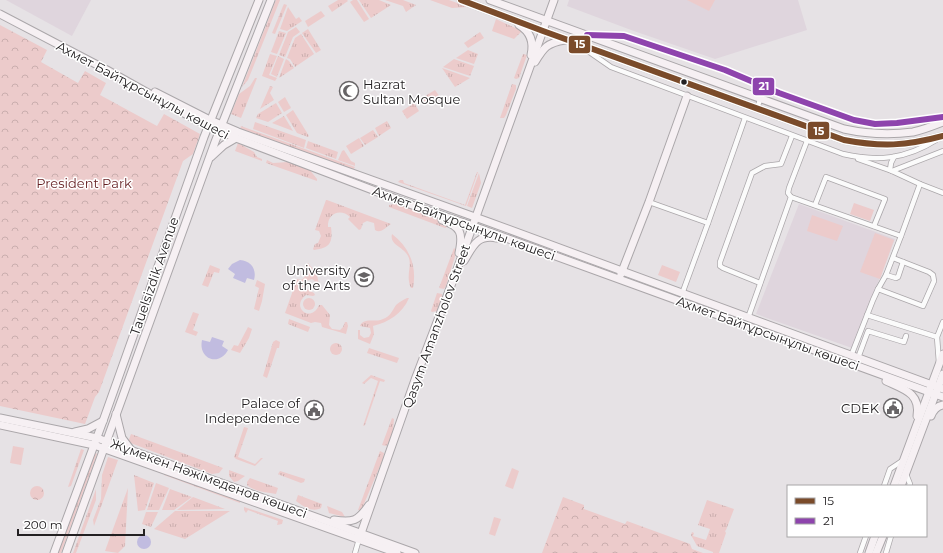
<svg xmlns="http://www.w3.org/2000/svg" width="943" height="553" font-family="Montserrat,sans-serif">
  <defs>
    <pattern id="grass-tufts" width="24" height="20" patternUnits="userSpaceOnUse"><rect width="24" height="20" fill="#eccbcb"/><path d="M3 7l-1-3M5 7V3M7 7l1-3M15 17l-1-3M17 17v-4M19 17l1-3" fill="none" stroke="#caaeae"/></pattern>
    <pattern id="forest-crowns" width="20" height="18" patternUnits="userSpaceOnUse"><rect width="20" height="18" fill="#eccbcb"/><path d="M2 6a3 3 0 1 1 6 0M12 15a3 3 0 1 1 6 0" fill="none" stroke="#caaeae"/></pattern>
  </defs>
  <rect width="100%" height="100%" fill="#e6e2e5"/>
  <g fill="#dfd5dd">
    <polygon points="6,0 91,0 72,36"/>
    <polygon points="569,0 798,0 807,30 715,59 631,30 567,6"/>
    <polygon points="799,204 895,239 852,348 756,314"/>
  </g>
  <g fill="url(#grass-tufts)">
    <polygon points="276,0 280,0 248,80 242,87"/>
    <polygon points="338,0 347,0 348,1 332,12 328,6"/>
    <polygon points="353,0 357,0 369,19 364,22 350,2"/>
    <polygon points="359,0 379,0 391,5 371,18"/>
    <polygon points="385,0 403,0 416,5 406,12 403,6"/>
    <polygon points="430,0 449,0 468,7 452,8"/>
    <polygon points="284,4 287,5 275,34 272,33 283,6"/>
    <polygon points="288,7 296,19 299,17 302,21 287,31 280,29"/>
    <polygon points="321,11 325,16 308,27 305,21"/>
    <polygon points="496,19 522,31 514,39 492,31"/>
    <polygon points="296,27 300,32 293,37 285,57 279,55 288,32"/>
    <polygon points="308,29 321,50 316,53 302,33"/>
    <polygon points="279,31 286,33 277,54 271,52"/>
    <polygon points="480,32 484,38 468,48 464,43"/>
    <polygon points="301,34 314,54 295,67 290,59 287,58 295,38"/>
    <polygon points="468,50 478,54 474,64 456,58"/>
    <polygon points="270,54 277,56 269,75 277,78 275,81 262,76"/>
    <polygon points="523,54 527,55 519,78 516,79 514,78"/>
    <polygon points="278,56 284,59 277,77 271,74"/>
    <polygon points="286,59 289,61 294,68 279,78"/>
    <polygon points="454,59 474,66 470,76 443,67"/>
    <polygon points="442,68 470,78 455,87"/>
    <polygon points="255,78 257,78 241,118 231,114 239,94 250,86"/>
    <polygon points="512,84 516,85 516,89 506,115 504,118 500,118"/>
    <polygon points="270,86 273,87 270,93 274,100 260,109"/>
    <polygon points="435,90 440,97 427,105 422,98"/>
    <polygon points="285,97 291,108 284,112 278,102"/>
    <polygon points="276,103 282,113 268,122 256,118 258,114"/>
    <polygon points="414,103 419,111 407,119 402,111"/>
    <polygon points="293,110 309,136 308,137 297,133 286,115"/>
    <polygon points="284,116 293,131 272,123"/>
    <polygon points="387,121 391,128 379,136 375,128"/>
    <polygon points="255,122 306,140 304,148 253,129"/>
    <polygon points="241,126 355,167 353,170 240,129"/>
    <polygon points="373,130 378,137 365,145 360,138"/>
    <polygon points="359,138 364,146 351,154 346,146"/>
    <polygon points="308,141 338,152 336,159 306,148"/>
    <polygon points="238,143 254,152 257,157 262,159 262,161 235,151"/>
    <polygon points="344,150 351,161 355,163 355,166 338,160 342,151"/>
    <polygon points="267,160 273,163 288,162 309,169 317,179 317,181 266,163"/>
    <polygon points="477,172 478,172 466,206 398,182 400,180 403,180 404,183 465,205"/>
    <polygon points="479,173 481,183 472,208 467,206"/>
    <path d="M326 200H327L391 224C386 227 381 234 375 230L374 223 367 221 363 223 361 229 359 230 348 219 350 217C341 208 327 213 328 227H331C333 243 330 248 314 250L313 249 315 244 318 243 321 236 319 231 315 230Z"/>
    <polygon points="400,203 426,215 451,225 445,228 389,207 389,205"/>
    <path d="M392 234C410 248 417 266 413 288H411C405 275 413 265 408 256 404 247 389 245 392 234Z"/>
    <polygon points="454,248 456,250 456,253 446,286 444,289 439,288"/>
    <path d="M308 263 317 274 319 286 316 287V282L312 279 306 281 305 284V288L314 293 315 295 313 296 306 295C290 307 311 324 319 305H322L330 315 329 325 332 329 340 330 343 327 345 322H347L348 326 346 334 322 327 321 323 315 322 311 323 285 313 297 279 301 280 304 278 306 272 304 269Z"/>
    <polygon points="210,265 220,269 219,273 214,272 208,287 202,285"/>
    <polygon points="257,280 265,284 262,301 259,311 254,309 259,288 255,286"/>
    <polygon points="437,293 442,294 442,297 437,311 432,312 431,311"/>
    <path d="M407 298H409C402 314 389 322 373 326L374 334 370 344 358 339V330H360V335L364 338 369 337 371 333 370 328 360 326C364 317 375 323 383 319 390 317 392 311 396 305 399 302 403 300 407 298Z"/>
    <polygon points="193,312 199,314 193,330 198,332 196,336 185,332"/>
    <polygon points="289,319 310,327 308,332 288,324"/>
    <polygon points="248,327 252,329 249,338 240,353 231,350 234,345 238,346"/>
    <polygon points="276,340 280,342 279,348 277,348 267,378 263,376 273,342"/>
    <circle cx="336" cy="349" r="6"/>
    <polygon points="369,348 399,358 397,363 367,353"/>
    <polygon points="371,375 385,380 384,382 380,381 365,425 363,426 378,381 371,378 364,384 362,383"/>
    <path d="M392 418 394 419C393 428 393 440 386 446L382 445Z"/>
    <polygon points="244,427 248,428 238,457 255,464 261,458 263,458 255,466 236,459 234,457"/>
    <polygon points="131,434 223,468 219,473 212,474 128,442"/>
    <polygon points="81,449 84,450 71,486 68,487"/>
    <polygon points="380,451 384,453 383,459 361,511 358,510"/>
    <polygon points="94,452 97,454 61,553 57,553"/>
    <polygon points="108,457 118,460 94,526 93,520 101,499 102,475"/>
    <polygon points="229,470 245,476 238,481 234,482 229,476"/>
    <polygon points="280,471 305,479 304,482 301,483 280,475 278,474"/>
    <polygon points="164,473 240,499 240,503 164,475"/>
    <polygon points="134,475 154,483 145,510 138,511"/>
    <path d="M250 478 278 488 276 494C266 492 255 492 247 485V482Z"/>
    <polygon points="156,483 169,488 159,510 147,510"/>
    <polygon points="128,488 125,546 118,553 105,551"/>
    <polygon points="96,489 96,500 76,553 73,553"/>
    <polygon points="170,489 192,497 174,510 162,510"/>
    <path d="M298 495 322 504 321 508C312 513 303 506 296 501Z"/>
    <polygon points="193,497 225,509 177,510"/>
    <polygon points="707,500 734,509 726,530 725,531 726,533 719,553 713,553 713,552 697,546 691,535 692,532 694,533 693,536 706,540 710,529 698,525"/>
    <polygon points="327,506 342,512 345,517 329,513"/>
    <polygon points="244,507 283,520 282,524 277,525 278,521 248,510 246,513 244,510"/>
    <polygon points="175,511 230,511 185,539 154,529"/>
    <polygon points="146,512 158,512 151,527 142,524"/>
  </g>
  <g fill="url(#forest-crowns)">
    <polygon points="0,25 47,50 41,62 78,83 85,71 106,83 100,95 157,126 164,114 200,134 193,154 183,161 99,392 95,397 85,424 0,406"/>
    <circle cx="37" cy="493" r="7"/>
    <polygon points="563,497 584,505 584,509 625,524 627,521 690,544 692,549 703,553 542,553"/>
  </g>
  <g fill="#eccbcb">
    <polygon points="687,0 715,0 709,11"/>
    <polygon points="854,203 874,210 870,221 850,214"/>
    <polygon points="812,215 843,226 837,241 807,231"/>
    <polygon points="875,233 894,240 880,279 860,272"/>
    <polygon points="662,265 680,272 676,282 658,275"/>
    <circle cx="309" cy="304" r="6"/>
    <polygon points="13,446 24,448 21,465 10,463"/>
    <polygon points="512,468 519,471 513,489 505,486"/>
    <polygon points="494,517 501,519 495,536 489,534"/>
  </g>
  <g fill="#c1bce0">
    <path d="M240 260C251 261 257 269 254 280L247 278 245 283 233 278 235 274 228 269 232 264Z"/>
    <path d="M212 337 224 341 222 346 228 350C219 367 198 359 202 340L210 342Z"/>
    <circle cx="144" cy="542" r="7"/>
  </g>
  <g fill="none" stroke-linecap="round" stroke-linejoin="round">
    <defs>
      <g id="street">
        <polyline points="593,35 624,36 725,70 779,93 854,120 875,124 897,123 943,117"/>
        <path d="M585 49 611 67 843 154C877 162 906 159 936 140"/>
        <polyline points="757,108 765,87"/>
        <polyline points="890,170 891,163 894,157"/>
        <polyline points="892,171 943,151"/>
        <polyline points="920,184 943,193"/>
        <polyline points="791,197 901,236 920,184 892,171 858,159"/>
        <polyline points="649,202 708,223 682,294"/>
        <polyline points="815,205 826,177 885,199 874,226"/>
        <polyline points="708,223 745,118"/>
        <polyline points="886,275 896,278 898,277 903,262"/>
        <polyline points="760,283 723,268 720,266 720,262 752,173 765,166 781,164 792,136"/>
        <polyline points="878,289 886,275 901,236"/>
        <polyline points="867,315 937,337"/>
        <polyline points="748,318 791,197 788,193 789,188 807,141"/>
        <polyline points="851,356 873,300 878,289 923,306 934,281 933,275 929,272 893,258"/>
        <polyline points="858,358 868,331 904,342 906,336"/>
        <polyline points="939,363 937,337 943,322"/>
        <polyline points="906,474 910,484 909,486"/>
        <polyline points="884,486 890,469 902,461"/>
        <polyline points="355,553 359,539"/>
        <polyline points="860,553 866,536"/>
        <polyline points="886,553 891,536"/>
      </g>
      <g id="secondary">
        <path d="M461 0 543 31 844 140C881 147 906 146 943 136"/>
        <path d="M490 0 844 129C867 134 890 135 913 132 923 130 933 126 943 122"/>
        <polyline points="0,14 107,70 198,121 236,138 412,205 473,226 943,397"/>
        <path d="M519 25C531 32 534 42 531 55"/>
        <path d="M535 62C544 47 547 43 565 40"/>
        <polyline points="155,92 210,120 238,132 486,221 943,389"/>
        <polyline points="211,157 224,145 236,138"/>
        <path d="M442 220C462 227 463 234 459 253"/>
        <path d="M464 261C473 246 477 234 497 238"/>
        <polyline points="621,274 649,202 687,96"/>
        <path d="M886 381C903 389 921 393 917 416"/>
        <polyline points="116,414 122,438 131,450"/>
        <path d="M931 416C933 411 937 406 943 405"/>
        <polyline points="0,418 97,438 415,553"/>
        <polyline points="0,425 94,445 397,553"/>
        <polyline points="75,432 88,429 103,421"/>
        <polyline points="894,486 943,354"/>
        <polyline points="901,486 943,374"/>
        <path d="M334 520C353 523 358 521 369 505"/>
        <polyline points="359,539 416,377 455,275 554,0"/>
        <polyline points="54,553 103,421 204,137 259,0"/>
        <polyline points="66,553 215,142 271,0"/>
        <polyline points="869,553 875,536"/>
        <polyline points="876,553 883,536"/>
      </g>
    </defs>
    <use href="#street" stroke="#aba7aa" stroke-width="6"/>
    <use href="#secondary" stroke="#aba7aa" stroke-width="9"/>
    <use href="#street" stroke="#fbfbfb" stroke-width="4.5"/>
    <use href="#secondary" stroke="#f6f0f3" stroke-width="7"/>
    <defs>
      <path id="bus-1" d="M461 0 543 31 844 140C881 147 906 146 943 136"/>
      <polyline id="bus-2" points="587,35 624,36 725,70 779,93 854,120 875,124 897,123 943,117"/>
    </defs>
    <use href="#bus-1" stroke="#fff" stroke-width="9"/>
    <use href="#bus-2" stroke="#fff" stroke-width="9"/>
    <use href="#bus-1" stroke="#7a4b2a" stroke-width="6"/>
    <use href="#bus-2" stroke="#8e44ad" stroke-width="6"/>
  </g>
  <defs>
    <symbol id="mosque-ring" viewBox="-11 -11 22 22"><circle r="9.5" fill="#fff" stroke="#676466" stroke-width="1.5"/><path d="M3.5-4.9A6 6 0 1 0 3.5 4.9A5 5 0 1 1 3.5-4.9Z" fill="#676466"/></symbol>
    <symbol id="university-ring" viewBox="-11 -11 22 22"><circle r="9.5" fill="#fff" stroke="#676466" stroke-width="1.5"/><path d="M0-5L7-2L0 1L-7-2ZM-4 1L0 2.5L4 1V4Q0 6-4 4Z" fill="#676466"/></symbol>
    <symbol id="civic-ring" viewBox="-11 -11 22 22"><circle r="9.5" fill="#fff" stroke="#676466" stroke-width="1.5"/><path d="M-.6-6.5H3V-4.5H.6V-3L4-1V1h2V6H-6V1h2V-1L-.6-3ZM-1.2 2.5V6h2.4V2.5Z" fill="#676466"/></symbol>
  </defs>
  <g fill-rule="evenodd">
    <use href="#mosque-ring" x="338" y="80" width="22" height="22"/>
    <use href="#university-ring" x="353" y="266" width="22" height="22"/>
    <use href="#civic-ring" x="882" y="397" width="22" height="22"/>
    <use href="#civic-ring" x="303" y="399" width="22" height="22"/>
  </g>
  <circle fill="#232022" stroke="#fff" stroke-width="1.5" cx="684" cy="82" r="3.5"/>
  <g text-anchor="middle" stroke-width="3" stroke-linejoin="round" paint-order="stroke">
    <g font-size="13" fill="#232022" stroke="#fff" text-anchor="end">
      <text x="363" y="89" text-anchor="start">Hazrat<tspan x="363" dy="15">Sultan Mosque</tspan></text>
      <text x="350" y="275">University<tspan x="350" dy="15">of the Arts</tspan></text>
      <text x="300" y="408">Palace of<tspan x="300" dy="15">Independence</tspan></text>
      <text x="879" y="413">CDEK</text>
    </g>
    <g font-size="13" fill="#232022" stroke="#fff">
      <text transform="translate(143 90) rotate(28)" y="5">Ахмет Байтұрсынұлы көшесі</text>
      <text transform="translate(464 223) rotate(20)" y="5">Ахмет Байтұрсынұлы көшесі</text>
      <text transform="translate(154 276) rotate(-71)" y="5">Tauelsizdik Avenue</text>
      <text transform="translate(436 326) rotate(-70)" y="5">Qasym Amanzholov Street</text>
      <text transform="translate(768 333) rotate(20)" y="5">Ахмет Байтұрсынұлы көшесі</text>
      <text transform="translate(209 478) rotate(20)" y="5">Жұмекен Нәжімеденов көшесі</text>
    </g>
    <g font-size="13" fill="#641e21" stroke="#fff">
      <text x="84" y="188">President Park</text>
    </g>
  </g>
  <g stroke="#fff" stroke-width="1.5">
    <rect x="568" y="35" width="23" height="19" rx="4" fill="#7a4b2a"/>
    <rect x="752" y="77" width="23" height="19" rx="4" fill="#8e44ad"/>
    <rect x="807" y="121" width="23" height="19" rx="4" fill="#7a4b2a"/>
  </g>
  <g font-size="11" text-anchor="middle" font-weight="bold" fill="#fff">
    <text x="580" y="48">15</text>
    <text x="764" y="90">21</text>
    <text x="819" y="135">15</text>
  </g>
  <rect x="787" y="485" width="140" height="52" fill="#ffffff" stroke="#a7a6a7"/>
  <rect x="795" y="498" width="20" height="6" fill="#7a4b2a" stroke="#a7a6a7"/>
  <text x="823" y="505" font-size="12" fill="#232022">15</text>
  <rect x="795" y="518" width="20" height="6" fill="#8e44ad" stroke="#a7a6a7"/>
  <text x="823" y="525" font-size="12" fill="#232022">21</text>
  <path d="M18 529v6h126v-6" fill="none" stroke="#232022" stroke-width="2"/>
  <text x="24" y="529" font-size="12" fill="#232022" stroke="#ffffff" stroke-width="3" paint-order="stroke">200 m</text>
</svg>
